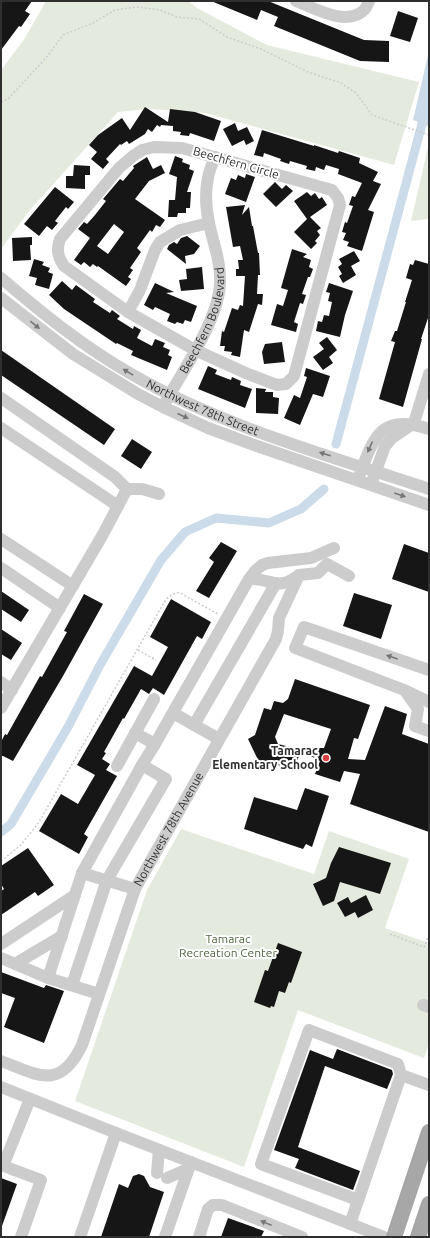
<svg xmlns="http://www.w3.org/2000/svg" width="430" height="1238" font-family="Ubuntu,sans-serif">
  <rect width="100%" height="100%" fill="#fff"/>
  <g fill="#e4ebde">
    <polygon points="46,1 188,1 197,8 267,45 419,82 394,165 205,113 148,109 118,112 29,211 1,249 1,70 25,38"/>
    <polygon points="429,143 429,219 411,221"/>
    <polygon points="181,829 314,874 329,831 409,859 385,928 429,943 429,1043 424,1058 298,1010 244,1167 75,1101 147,890"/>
  </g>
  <polygon fill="#cbdbe9" points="429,51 429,123 428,126 413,120"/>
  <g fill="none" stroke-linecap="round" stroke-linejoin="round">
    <g stroke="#cbdbe9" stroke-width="9">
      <polyline points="336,444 422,124"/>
      <polyline points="1,832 11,824 68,727 100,665 161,560 185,532 216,518 269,523 301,509 324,489"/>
    </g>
  </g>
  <g fill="#161616" fill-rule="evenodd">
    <polygon points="1,1 32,1 25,11 30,14 21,27 19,26 1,50"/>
    <polygon points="211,1 268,1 364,40 389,41 389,62 360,61 274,26 278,17 261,10 257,20"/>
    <polygon points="398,11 418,18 410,42 390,36"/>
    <polygon points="145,107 168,122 170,109 195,112 221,121 214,141 190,133 189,136 180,135 181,132 173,131 173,126 161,125 160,127 157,125 152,132 148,129 145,134 129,144 127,141 121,145 120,144 106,159 109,162 103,169 91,159 97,152 89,145 98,135 122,118 130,130"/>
    <polygon points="235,123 238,131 247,127 254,141 246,145 244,140 232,146 223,129"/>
    <polygon points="262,130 314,146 314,145 338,153 339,151 360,158 359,163 378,172 373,181 381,184 368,210 374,212 362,251 347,246 349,242 343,240 346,233 342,232 345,222 347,223 353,206 349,205 352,196 355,197 362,183 338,174 339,169 326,165 324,170 316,167 315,171 306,169 307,166 290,161 289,164 280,161 281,159 264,153 263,157 254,155"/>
    <polygon points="175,156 183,159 182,162 190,165 189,169 194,171 187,192 191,192 190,208 186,208 186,213 178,213 177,217 168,217 169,200 175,200 177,177 169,174"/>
    <path d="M147 157 153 169 161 165 165 173 149 181 135 199 165 220 160 227 156 225 152 232 150 230 137 248 141 252 130 268 133 270 128 277 131 279 126 286 98 266 97 267 93 264 90 267 84 262 81 265 74 260 90 238 78 229 84 222 87 224 95 215 106 201 103 199 120 179 123 181 134 168 133 166ZM114 224 124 232 108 254 97 246Z"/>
    <polygon points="74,165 90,166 90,175 85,175 85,189 66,188 66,176 73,176"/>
    <polygon points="246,174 255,177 246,202 225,194 231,178 236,180 238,175 245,178"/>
    <polygon points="275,182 282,189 286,185 293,191 276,207 263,194"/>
    <polygon points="55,187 74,202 68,209 66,207 55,221 58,223 52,230 47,226 39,236 24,224"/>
    <polygon points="307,192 311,196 315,193 319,199 322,197 327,205 310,217 321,228 317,231 320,235 315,241 317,243 311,249 294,232 307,219 294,201"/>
    <polygon points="245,205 242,215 249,207 252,226 253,226 258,253 259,253 260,275 258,275 257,294 263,294 262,305 258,304 249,332 244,330 240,357 231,355 232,352 224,351 225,346 220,346 222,331 224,332 232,308 238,310 240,305 243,306 245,276 236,276 236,269 239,269 238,260 243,260 240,246 233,247 226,207"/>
    <polygon points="187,236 200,246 194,254 185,256 186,264 167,249 169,245 174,242 177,244 181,238"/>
    <polygon points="32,237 32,245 30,245 31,260 13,261 12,238"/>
    <polygon points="292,249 307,254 303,257 311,260 309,267 313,269 310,277 308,277 302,294 306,295 303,304 300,303 294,322 298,324 296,332 271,325 277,304 283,306 288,290 281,288"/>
    <polygon points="354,251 360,261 351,266 356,275 343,283 339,276 342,274 338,267 342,264 339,259"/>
    <polygon points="34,259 44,262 42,265 50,268 48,272 53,274 49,289 35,285 37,278 29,276"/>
    <polygon points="415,260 429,264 429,315 421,339 422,339 403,407 379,399 395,342 391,341 395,331 397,331 406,302 405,302 412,280 406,278 410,264 413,265"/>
    <polygon points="202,267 204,289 181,291 179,280 187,279 186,269"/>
    <polygon points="62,281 72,290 76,285 95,299 93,302 110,313 112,310 120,316 117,319 133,329 134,326 141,330 137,338 152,346 155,339 165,343 163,347 170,350 168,355 172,357 167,370 131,355 133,351 117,343 116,344 64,309 49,295"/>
    <polygon points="155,283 174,292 166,293 197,306 191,322 185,320 183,324 177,322 175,324 167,321 170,314 155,307 153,310 144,305"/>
    <polygon points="329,283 353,291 345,315 340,337 316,331 318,321 322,322 324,315 329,316 332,302 328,301 330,293 326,292"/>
    <polygon points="327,337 337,350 329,357 333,363 323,370 313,357 324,349 319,343"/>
    <polygon points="282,342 285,362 264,364 262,352 265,344"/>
    <polygon points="1,350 115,429 104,445 1,375"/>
    <polygon points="208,366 217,370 215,374 231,380 232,377 241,381 240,385 252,389 245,408 198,389"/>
    <polygon points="306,368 330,376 323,397 313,394 300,425 284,418 294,395 300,398 307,377 304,376"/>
    <polygon points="256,388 266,389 265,392 273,392 273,397 279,398 278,414 256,413"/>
    <polygon points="132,439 152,452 141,469 121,456"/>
    <polygon points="221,542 237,551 209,598 196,591 214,562 209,558"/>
    <polygon points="404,544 429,553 429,592 392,579"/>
    <polygon points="1,591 29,610 21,622 1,609"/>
    <polygon points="354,593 392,605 381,639 343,626"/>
    <polygon points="84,594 103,604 63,676 13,761 3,756 1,756 1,742 5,734 7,735 40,676 42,677 67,632 64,631"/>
    <polygon points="171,599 211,622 202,639 197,636 164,695 153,688 149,694 141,689 124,719 123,718 104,752 106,753 102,759 110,764 106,770 117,776 84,834 88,837 79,854 39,831 61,794 78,804 95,775 77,765 134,666 152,676 168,647 150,637"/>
    <polygon points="1,629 22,643 11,660 1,654"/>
    <path d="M295 679 370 705 358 739 354 738 348 759 365 760 385 706 407 714 402 734 429 744V832L350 804 360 774 344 771 340 782 315 774 320 761 301 751 293 771 268 761 260 764 248 739 255 735 264 708 271 710 274 701 283 703 288 699ZM284 714 331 729 324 748H296L298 749 278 744 275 737Z"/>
    <polygon points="305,788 329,796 312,847 306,844 303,849 244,829 254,797 297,810"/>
    <polygon points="339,847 391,863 380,894 340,882 334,901 323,906 313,884 326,878 331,863"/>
    <polygon points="28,848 54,885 38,896 35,892 1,915 1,891 4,889 1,884 1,866"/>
    <polygon points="366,895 373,910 358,918 355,912 345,917 337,903 348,897 351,903"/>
    <polygon points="278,943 302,952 291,983 289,982 285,993 279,991 274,1007 271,1006 270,1008 254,1002 265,970 268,971"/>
    <polygon points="1,972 44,988 46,985 64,991 44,1043 4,1027 15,998 1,993"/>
    <polygon points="337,1049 392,1070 393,1074 387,1089 325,1066 298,1147 360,1171 353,1190 295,1168 299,1159 274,1150 310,1050 333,1059"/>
    <polygon points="139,1174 144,1176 150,1187 164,1192 149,1237 101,1237 119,1184 128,1188 133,1176"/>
    <polygon points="1,1178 17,1184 2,1226 1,1225"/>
    <polygon points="228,1218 264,1231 261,1237 221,1237"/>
  </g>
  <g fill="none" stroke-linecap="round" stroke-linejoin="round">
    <g stroke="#ccc" stroke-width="1.5" stroke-dasharray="2 2" stroke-linecap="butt">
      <polyline points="1,102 8,99 46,58 63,35 93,23 115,10 136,7 160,10 177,17 199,19 227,37 261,49 308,72 341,83 356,93 372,115 429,135"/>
      <polyline points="138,650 156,660"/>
      <path d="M1 861 21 845 39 822 166 599C171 596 174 592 180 593L218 614"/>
      <polyline points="390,934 424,947 429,935"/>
    </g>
    <g stroke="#ccc" stroke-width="12">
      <path d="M296 1C314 8 348 28 365 9 367 7 368 3 369 1"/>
      <path d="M154 147 182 148 332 190 338 198 340 205 294 376 286 384 277 385 248 374 195 350 128 312 64 266C58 257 56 250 60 239L119 168 133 156 142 150Z"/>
      <path id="s1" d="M1 278C42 313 85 348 133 375 224 427 330 456 429 489"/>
      <polyline points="1,298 73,354 138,394 163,407 208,428 257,446 429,505"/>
      <polyline points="128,312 140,290 155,250 160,242 180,230 209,223"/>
      <polyline points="1,398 115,477 127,489"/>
      <path id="s2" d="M166 401C184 369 219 319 220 283 221 262 213 243 209 223 206 209 205 192 208 178 209 171 212 164 215 157"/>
      <polyline points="414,423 429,374"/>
      <polyline points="1,428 118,506"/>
      <path d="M360 474C374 435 383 413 429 429"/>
      <polyline points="373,479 385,446 392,438 414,423"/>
      <polyline points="1,539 73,586"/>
      <polyline points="1,568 60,608"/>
      <path d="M249 579C272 578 277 592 299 575"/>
      <polyline points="429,670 304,627 295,648 404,690 429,702"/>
      <polyline points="1,682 12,690"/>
      <polyline points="406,692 418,709 415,726 429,731"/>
      <polyline points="1,708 102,536 127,489 142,489 159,494"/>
      <polyline points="173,713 219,739"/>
      <polyline points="194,725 276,583"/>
      <polyline points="135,733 155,744"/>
      <polyline points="117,766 154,699"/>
      <polyline points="82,873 135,889"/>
      <polyline points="1,944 75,895"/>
      <polyline points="1,958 48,978 99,994"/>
      <polyline points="15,964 62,936"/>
      <polyline points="48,978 82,873 142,765 155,744 249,579 255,571 262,565 268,563 311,558 334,548"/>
      <polyline points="72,985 107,880 166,779 142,765"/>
      <polyline points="423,1005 429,1007"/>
      <path id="s3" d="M1 1061C38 1075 60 1091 82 1045L135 889 276 639 278 631 279 618 299 575 318 573 327 564 349 576"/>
      <polyline points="1,1087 116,1133 384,1237"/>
      <polyline points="1,1165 41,1180 21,1237"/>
      <polyline points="3,1166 30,1099"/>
      <polyline points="157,1173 159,1150"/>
      <polyline points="167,1178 188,1169"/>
      <polyline points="358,1200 261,1164 309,1030 398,1064 401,1075 429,1085"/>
      <polyline points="350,1224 401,1075"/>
      <polyline points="80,1237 116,1133"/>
      <polyline points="165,1237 191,1162"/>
      <polyline points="199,1237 208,1209 213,1205 222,1205 302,1237"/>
    </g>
    <g stroke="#a7a7a7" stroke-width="16">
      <polyline points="394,1237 429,1132"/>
      <polyline points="418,1237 429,1204"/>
    </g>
  </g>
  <defs><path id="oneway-solid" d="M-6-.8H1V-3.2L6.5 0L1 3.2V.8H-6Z"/></defs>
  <g fill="#767676">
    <use href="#oneway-solid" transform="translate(35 325) rotate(39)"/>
    <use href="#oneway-solid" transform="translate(128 372) rotate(-149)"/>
    <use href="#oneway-solid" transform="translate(183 416) rotate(24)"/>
    <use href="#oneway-solid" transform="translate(370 447) rotate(114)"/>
    <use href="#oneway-solid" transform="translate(325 454) rotate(-162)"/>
    <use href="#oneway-solid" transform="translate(400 495) rotate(19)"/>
    <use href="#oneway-solid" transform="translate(392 657) rotate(-161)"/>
    <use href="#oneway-solid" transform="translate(266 1223) rotate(-158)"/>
  </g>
  <circle fill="#d93f3e" stroke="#fff" stroke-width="1.5" cx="326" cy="758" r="4"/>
  <g text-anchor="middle" stroke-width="4" stroke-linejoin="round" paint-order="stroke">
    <g font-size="12" fill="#2f2f2f" stroke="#fff">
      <text transform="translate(236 163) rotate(16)" y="4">Beechfern Circle</text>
      <text dy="4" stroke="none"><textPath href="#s2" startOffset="90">Beechfern Boulevard</textPath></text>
      <text dy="4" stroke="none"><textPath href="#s1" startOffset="241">Northwest 78th Street</textPath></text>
      <text dy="4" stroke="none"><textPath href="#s3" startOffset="331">Northwest 78th Avenue</textPath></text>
    </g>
    <g font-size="12" font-weight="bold" fill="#2f2f2f" stroke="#fff" text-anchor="end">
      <text x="318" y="755">Tamarac<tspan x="318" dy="14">Elementary School</tspan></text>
    </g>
    <g font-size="12" fill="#4f673f" stroke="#fff">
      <text x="228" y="943">Tamarac<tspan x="228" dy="14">Recreation Center</tspan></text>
    </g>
  </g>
  <rect width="430" height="1238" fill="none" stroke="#2f2f2f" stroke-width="4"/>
</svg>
